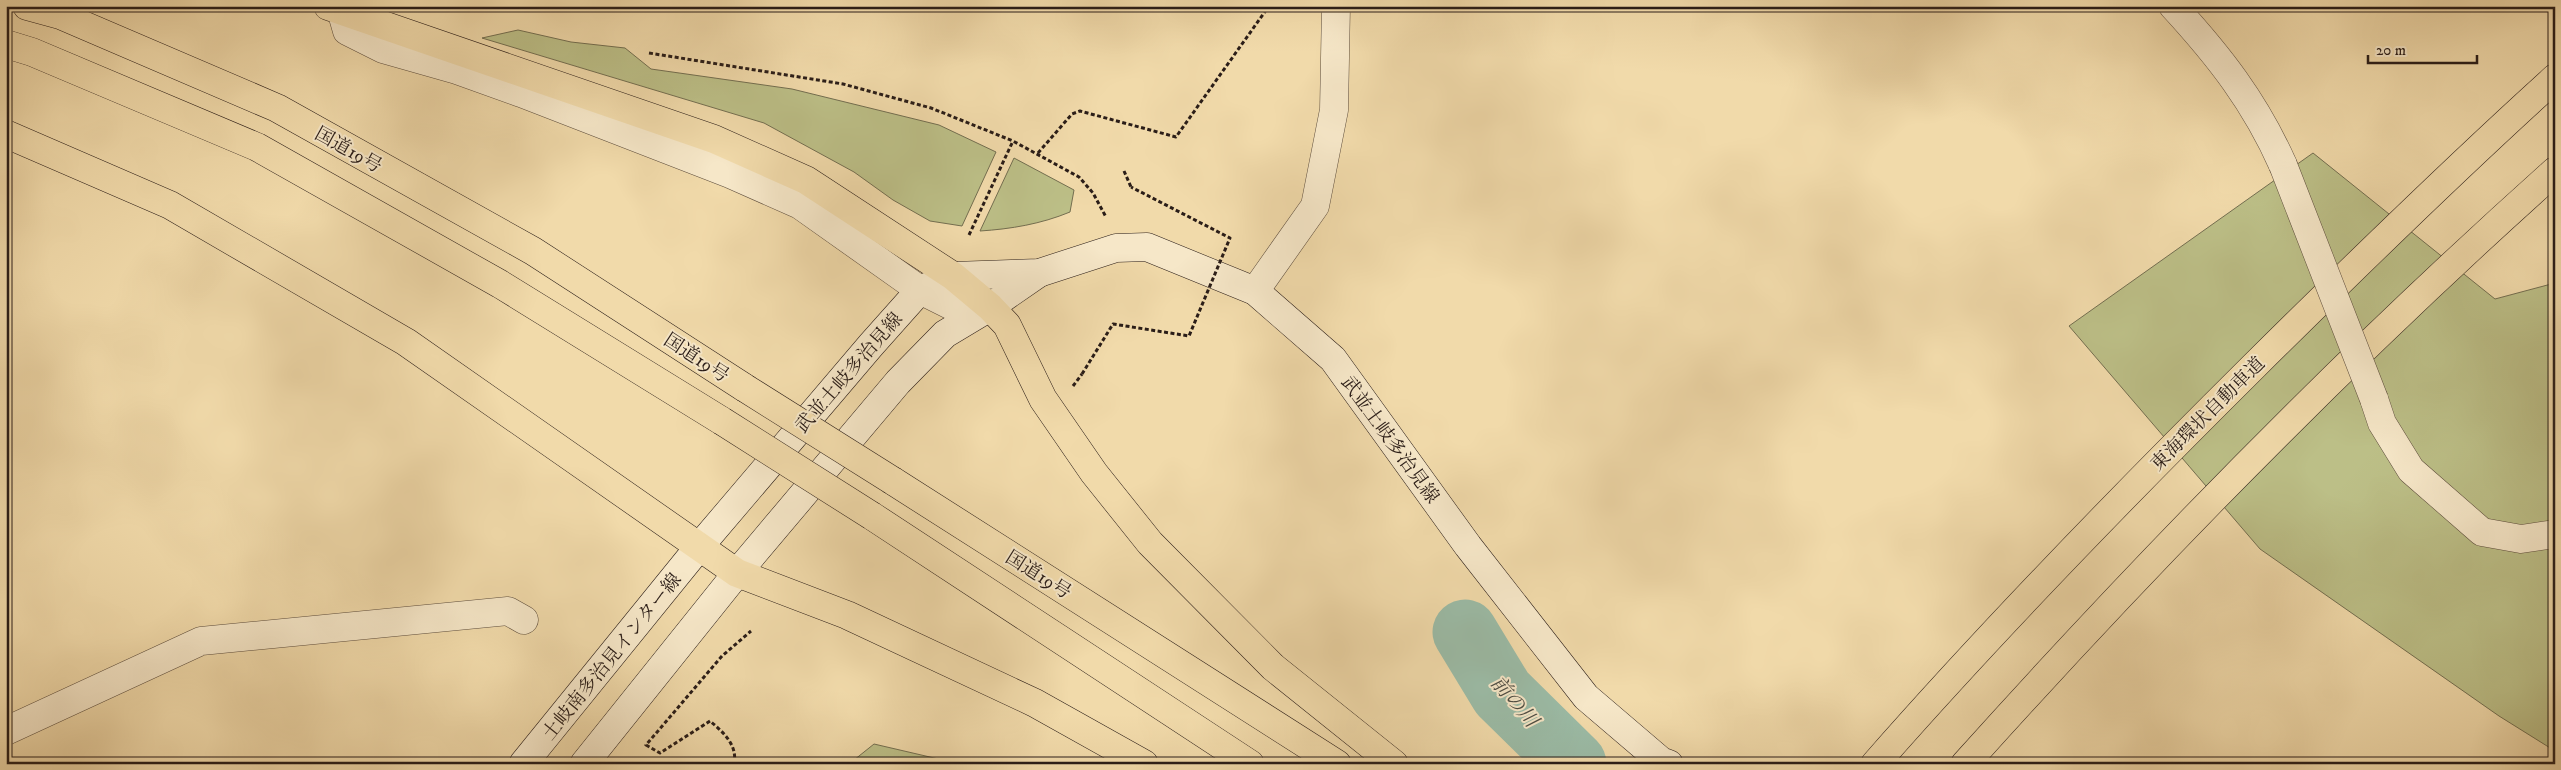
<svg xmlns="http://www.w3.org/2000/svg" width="2561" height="770" font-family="'IM FELL DW Pica','Noto Serif JP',serif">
  <rect width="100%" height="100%" fill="#f1daaa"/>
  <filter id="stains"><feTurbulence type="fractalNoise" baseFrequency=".004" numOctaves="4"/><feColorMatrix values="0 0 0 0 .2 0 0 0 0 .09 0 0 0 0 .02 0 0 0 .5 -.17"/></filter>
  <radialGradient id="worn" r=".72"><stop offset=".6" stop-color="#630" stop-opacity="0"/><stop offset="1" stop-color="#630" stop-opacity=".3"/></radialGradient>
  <g fill="#bcbf87" stroke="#736e50">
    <polygon points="518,30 571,42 625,48 651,69 792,89 939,125 996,152 962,226 930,221 893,200 854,172 764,123 482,38"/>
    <polygon points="2313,153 2495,299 2555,283 2555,751 2499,716 2260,549 2069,326"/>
    <path d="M1014 158 1074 190 1070 212C1041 224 1011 229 980 231Z"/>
    <polygon points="874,744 960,764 849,764"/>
  </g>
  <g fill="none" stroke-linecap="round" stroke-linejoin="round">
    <polyline stroke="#9bbba6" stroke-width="65" points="1465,632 1502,693 1574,764"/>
    <defs>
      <g id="minor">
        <polyline points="341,10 347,31 383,49 457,70 521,93 730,174 800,205 920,290 952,306 990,307"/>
        <polyline points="2374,399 2382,423 2411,470 2482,532 2521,539 2555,534"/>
        <polyline points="6,731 201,641 508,611 524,620"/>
      </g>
      <g id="tertiary">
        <path d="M2173 6C2219 56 2255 102 2283 165"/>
        <polyline points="1255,291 1315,206 1334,110 1336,6"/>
      </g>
      <g id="secondary">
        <polyline points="523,764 699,547 871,345 920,290 953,276 1039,273 1116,248 1147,247 1255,291 1333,359 1468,546 1586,697 1661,761 1669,764"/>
        <polyline points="584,764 737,573 898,382 945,334 990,307 1039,273"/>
      </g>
      <g id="trunk">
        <polyline points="27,6 60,15 277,108 533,251 745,388"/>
        <polyline points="328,6 714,139 806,180 953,276 990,307 1007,325 1043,399 1094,473 1150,543 1273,667 1394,764"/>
        <polyline points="6,44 32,52 257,147 500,284 722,421"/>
        <polyline points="6,134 170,205 406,342 737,573 847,615 1035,703 1144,764"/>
        <polyline points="893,481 1337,764"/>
        <polyline points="872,516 1250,764"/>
      </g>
      <g id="motorway">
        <path d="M1875 764C1996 626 2123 496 2253 367 2352 269 2451 172 2555 78"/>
        <path d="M1965 764C2152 556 2347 357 2555 171"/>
      </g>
    </defs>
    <use href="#minor" stroke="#5c4c3c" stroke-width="29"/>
    <use href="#tertiary" stroke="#5c4c3c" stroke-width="29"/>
    <use href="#secondary" stroke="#2a1d18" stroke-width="29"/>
    <use href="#trunk" stroke="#2a1d18" stroke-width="29"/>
    <use href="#motorway" stroke="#2a1d18" stroke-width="29"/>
    <g stroke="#2a1d18" stroke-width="3" stroke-dasharray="4 2.5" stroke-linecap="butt">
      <polyline points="649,53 843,84 931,108 1013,141 1079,177 1093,193 1106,217"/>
      <polyline points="1038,153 1072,114 1080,111 1176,137 1269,6"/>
      <polyline points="1124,171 1131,187"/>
      <polyline points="969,235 1013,141"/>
      <polyline points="1073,386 1082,374"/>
      <path d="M734 764C738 745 723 732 710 721L660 753 646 745 722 656 751 631"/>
    </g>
    <use href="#minor" stroke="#f6e7c8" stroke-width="28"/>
    <use href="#tertiary" stroke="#f6e7c8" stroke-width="28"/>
    <use href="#secondary" stroke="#f6e7c8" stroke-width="28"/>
    <use href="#trunk" stroke="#f1daaa" stroke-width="28"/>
    <use href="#motorway" stroke="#f1daaa" stroke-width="28"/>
    <defs>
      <polyline id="tertiary-bridge" points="2283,165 2374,399"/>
      <g id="trunk-bridge">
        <polyline points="745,388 893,481"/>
        <polyline points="722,421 872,516"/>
      </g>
    </defs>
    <use href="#tertiary-bridge" stroke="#5c4c3c" stroke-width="29" stroke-linecap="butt"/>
    <use href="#trunk-bridge" stroke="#2a1d18" stroke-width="29" stroke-linecap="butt"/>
    <polyline stroke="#2a1d18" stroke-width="3" stroke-dasharray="4 2.5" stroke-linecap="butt" points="1082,374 1113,324 1189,336 1230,238 1131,187"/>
    <use href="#tertiary-bridge" stroke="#f6e7c8" stroke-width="28"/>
    <use href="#trunk-bridge" stroke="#f1daaa" stroke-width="28"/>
  </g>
  <g text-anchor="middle" stroke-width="4" stroke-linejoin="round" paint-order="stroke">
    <g font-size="19" fill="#2a1d18" stroke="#f6e7c8">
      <text transform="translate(349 149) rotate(29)" y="7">国道19号</text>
      <text transform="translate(697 357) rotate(33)" y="7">国道19号</text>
      <text transform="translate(848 372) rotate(-49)" y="7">武並土岐多治見線</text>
      <text transform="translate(2207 413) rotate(-45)" y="7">東海環状自動車道</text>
      <text transform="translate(1391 439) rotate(54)" y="7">武並土岐多治見線</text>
      <text transform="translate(1039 574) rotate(32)" y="7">国道19号</text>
      <text transform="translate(611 656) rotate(-51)" y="7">土岐南多治見インター線</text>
    </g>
    <g font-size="20" font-style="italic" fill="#4c4c43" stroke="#f6e7c8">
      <text transform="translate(1515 701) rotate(49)" y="7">前の川</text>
    </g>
  </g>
  <rect width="2561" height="770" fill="none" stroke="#f1daaa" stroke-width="25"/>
  <rect x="8" y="8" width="2546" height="755" fill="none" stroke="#2a1d18" stroke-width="2.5"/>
  <rect x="12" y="12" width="2536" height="745" fill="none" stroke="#2a1d18"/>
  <path d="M2368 55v8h109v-8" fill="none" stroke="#2a1d18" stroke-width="2.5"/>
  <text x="2376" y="55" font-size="15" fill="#2a1d18" stroke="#f6e7c8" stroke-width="4" paint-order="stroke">20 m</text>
  <rect width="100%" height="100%" filter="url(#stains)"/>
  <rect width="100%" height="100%" fill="url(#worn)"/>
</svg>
